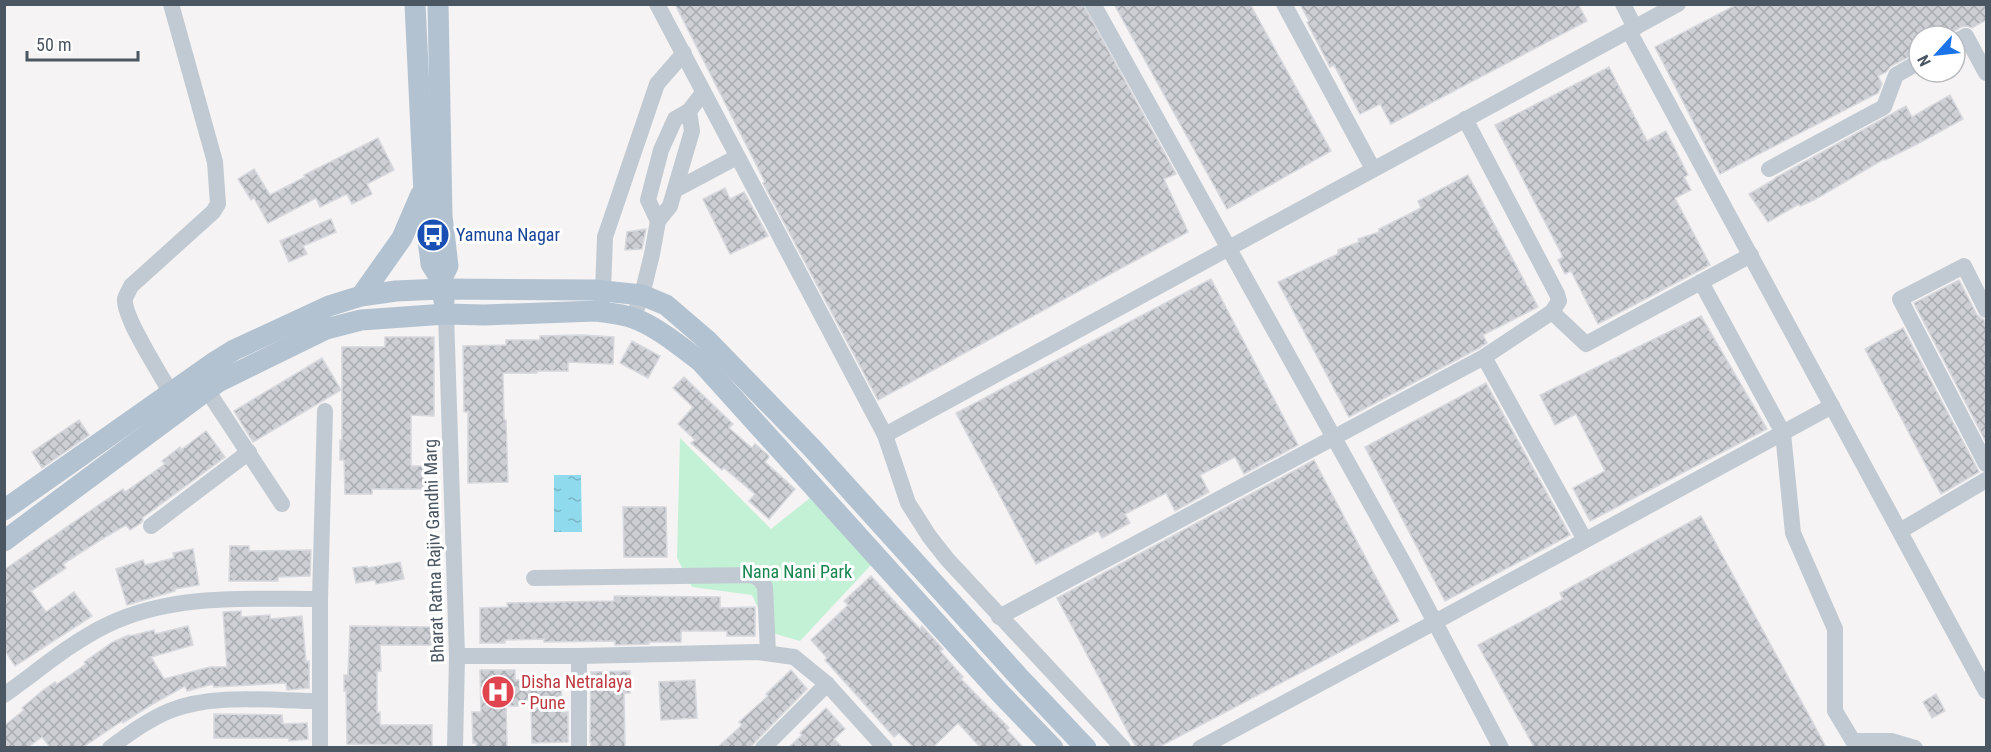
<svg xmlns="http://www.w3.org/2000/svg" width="1991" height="752" font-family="'Roboto Condensed',sans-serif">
  <defs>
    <pattern id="water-ripples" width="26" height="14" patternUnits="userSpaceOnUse" patternTransform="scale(1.5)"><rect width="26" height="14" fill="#90daee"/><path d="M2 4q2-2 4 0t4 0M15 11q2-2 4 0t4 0" fill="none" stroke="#78b4c4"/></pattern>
    <pattern id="building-cross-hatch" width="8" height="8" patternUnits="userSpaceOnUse" patternTransform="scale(1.5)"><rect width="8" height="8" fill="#cdcfd5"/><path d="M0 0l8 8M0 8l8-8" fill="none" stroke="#a8abb0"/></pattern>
  </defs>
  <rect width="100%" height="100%" fill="#f5f3f3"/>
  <polygon fill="#c3f1d5" points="680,438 771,529 810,498 871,565 800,641 769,632 752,595 692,587 677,558"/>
  <polygon fill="url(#water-ripples)" points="554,475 581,475 582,532 554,532"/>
  <g fill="url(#building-cross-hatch)" stroke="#d7d9de" stroke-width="1.5">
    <polygon points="675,4 1083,4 1176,174 1164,179 1188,232 878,400 763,183 765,182"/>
    <polygon points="1114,4 1250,4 1331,151 1227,209"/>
    <polygon points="1300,4 1578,4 1587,21 1391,124 1380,104 1360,114 1334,65 1330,67 1307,22 1309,21"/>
    <polygon points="1738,4 1986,4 1986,20 1972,28 1967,26 1961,27 1946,36 1919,36 1919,52 1891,66 1886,72 1878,76 1882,84 1878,93 1720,174 1655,47"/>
    <polygon points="1609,67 1647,141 1666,131 1688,175 1684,177 1691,190 1675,198 1710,265 1598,324 1571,271 1565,274 1558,260 1563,257 1495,125"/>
    <polygon points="1950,95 1963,119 1919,143 1885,160 1884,159 1814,200 1800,206 1799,204 1768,222 1749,194 1775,179 1775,178 1906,106 1912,117"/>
    <polygon points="378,138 394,170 367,184 372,194 352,204 347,194 320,207 316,198 268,223 254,198 251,200 238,179 254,169 270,195 305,177 304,175"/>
    <polygon points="1468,175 1538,307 1483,335 1487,343 1479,348 1349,417 1278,282 1338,254 1338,250 1359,242 1358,239 1379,232 1379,229 1421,208 1418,201"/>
    <polygon points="725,188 730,199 744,192 768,236 730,254 703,199"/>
    <polygon points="331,219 336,232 303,246 307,254 289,262 280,241"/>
    <polygon points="646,229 642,249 625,250 627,232"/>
    <polygon points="1211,279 1298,445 1244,474 1235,457 1200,475 1209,492 1175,511 1166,493 1125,514 1130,523 1102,538 1098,531 1036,564 956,413"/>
    <polygon points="1959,280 1977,315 1984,320 1986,325 1986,442 1914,303"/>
    <polygon points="1701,316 1767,429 1590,521 1573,488 1605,471 1576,414 1555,425 1540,395"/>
    <polygon points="1903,328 1979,472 1941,494 1865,349"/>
    <polygon points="582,335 614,337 613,364 568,362 568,371 537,371 537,373 503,373 504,420 506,420 508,482 468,483 468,412 464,412 463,346 506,345 506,340 540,340 540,336"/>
    <polygon points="385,337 434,337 434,416 411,415 411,466 423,466 423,489 372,489 372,494 345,494 344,460 340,460 340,440 342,440 342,347 385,347"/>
    <polygon points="632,341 660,356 648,378 620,363"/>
    <polygon points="322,358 341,390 253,442 234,411"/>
    <polygon points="684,377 733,424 729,428 752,448 755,444 768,455 769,457 765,462 795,489 769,519 749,501 755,494 724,468 722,470 706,456 691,443 695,440 678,424 693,407 673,388"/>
    <polygon points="1486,383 1570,535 1445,601 1365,447"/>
    <polygon points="79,420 89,435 42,468 32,452"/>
    <polygon points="206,431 225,457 142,518 143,520 141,523 130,530 126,525 102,539 63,564 66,568 31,591 46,612 74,592 92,616 15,666 4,649 4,570 109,498 123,489 125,492 165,464 162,461 180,447 181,450"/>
    <polygon points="1314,460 1399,621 1159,747 1136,747 1057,598"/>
    <polygon points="623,507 666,507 667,557 624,557"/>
    <polygon points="1701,516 1826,747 1534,747 1478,645 1563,599 1560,593"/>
    <polygon points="230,546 249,546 249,551 311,550 310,576 278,577 278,581 229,581"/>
    <polygon points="193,549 199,585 175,589 175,591 127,605 116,569 143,560 145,565 174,558 173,553"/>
    <polygon points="400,562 404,579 376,584 375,580 356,583 353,568 367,566 368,568"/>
    <polygon points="871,576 920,629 922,626 943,649 940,651 963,677 961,679 1009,728 1007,730 1023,747 980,747 958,723 933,747 913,747 899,733 894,737 825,660 827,658 811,640 848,605 844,601"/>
    <polygon points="614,596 720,597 720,608 755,607 755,636 727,636 727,631 681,631 681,642 649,642 649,644 615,645 615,641 544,642 544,639 505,640 505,643 480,643 480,608 508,607 507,603 614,601"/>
    <polygon points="241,611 241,617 270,615 270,619 302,616 306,662 309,661 309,688 287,690 286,683 214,687 213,684 187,691 185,686 151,705 123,723 122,721 83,747 50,747 42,737 28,747 4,747 4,726 24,710 22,708 42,691 55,682 57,684 86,664 84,662 113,642 129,635 130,636 154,630 155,634 188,626 193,645 151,657 164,679 210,667 227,667 223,612"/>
    <polygon points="350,626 432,627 432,645 380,645 381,671 377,671 377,713 380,712 380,725 432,725 432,746 347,744 346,691 344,691 344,675 348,675"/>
    <polygon points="480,670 515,670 515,680 561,680 562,712 568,712 568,742 532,743 531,706 506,706 507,747 476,747 476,743 473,743 472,712 481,712"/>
    <polygon points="791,670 807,689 756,741 751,747 718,747 742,725 739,722 768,696 766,694"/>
    <polygon points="630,671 630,693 624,693 625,747 591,747 591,742 590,742 591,672"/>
    <polygon points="695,680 697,718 661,720 659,682"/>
    <polygon points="1936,694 1945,711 1932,718 1923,702"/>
    <polygon points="826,708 845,729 834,739 842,747 789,747 802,735 800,733"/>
    <polygon points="214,714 282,715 283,724 307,723 308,739 289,741 289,738 214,738"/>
  </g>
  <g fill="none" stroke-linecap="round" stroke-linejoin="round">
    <g stroke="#c1cad2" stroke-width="16">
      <path d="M171 4 215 162 218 204 213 212 131 286C130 289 126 295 125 299 123 317 161 375 171 393"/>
      <polyline points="657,4 885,435 908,503 929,536 947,559 1123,748"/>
      <polyline points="1093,4 1408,571 1501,748"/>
      <polyline points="1284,4 1373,169"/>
      <polyline points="1623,4 1635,28"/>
      <polyline points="1629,31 1986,691"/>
      <polyline points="1955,42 1966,36 1986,73"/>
      <polyline points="1769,169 1884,107 1896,75 1919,62"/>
      <polyline points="675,190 737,157"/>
      <polyline points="658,221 648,200 661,150 675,119 689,111"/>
      <polyline points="1701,282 1783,433 1793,533 1835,629 1835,711 1853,741 1891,741 1915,748"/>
      <polyline points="601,303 603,291 605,237 657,84 684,53"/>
      <polyline points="1986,310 1964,266 1900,299 1986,464"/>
      <polyline points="1552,312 1586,344 1751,255"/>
      <polyline points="446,314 457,656 455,748"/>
      <polyline points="633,318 642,295 652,254 658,221 670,206 692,131 689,111 703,93"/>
      <polyline points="1484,357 1585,540"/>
      <polyline points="207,390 282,504"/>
      <polyline points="885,435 1678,4"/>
      <polyline points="151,526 249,452"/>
      <polyline points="1900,531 1986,480"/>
      <polyline points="534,578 752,575 760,579 765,587 768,653"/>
      <polyline points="999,617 1484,357 1552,312 1559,301 1557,294 1465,119"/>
      <polyline points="457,656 579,656 757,652 794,657 827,684 885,748"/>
      <path d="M4 695C38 671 70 643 107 625 173 593 250 599 320 599"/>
      <path d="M110 748C128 734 148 720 169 711 213 693 273 701 320 701"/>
      <polyline points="320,748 320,599 325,411"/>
      <polyline points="579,748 579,656"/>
      <polyline points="763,748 827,684"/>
      <polyline points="1200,748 1435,622 1832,406"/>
    </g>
    <g stroke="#b3c2d1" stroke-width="21">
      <polyline points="415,4 425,215 431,264 441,280 444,301"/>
      <polyline points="438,4 442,216 448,266 441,280"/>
      <polyline points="361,296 402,238 421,194"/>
      <polyline points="4,510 213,363 234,350 329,306 361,296 396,291 442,289 594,290 642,295 666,305 708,341 812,448 1018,676 1086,748"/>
      <path d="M4 541 218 382 326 329 361 320 446 314 484 315 596 311C608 313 621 314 633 318 656 326 680 346 700 361L1000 693 1053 748"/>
    </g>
  </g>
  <defs>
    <symbol id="bus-disc" viewBox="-11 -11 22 22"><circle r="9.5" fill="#1a4fb4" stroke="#fff"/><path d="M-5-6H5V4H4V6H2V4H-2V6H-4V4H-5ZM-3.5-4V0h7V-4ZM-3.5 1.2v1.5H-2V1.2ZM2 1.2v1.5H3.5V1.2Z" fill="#fff"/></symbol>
    <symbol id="hospital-disc" viewBox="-11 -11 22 22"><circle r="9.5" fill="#e0444e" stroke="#fff"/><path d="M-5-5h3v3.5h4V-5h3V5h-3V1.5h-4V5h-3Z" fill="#fff"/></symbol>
  </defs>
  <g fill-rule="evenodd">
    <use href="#bus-disc" x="414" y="216" width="38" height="38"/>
    <use href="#hospital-disc" x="479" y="673" width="38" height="38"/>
  </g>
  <g text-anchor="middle" stroke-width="6" stroke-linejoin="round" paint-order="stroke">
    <g font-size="18" fill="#164399" stroke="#fff" text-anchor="start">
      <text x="456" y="241">Yamuna Nagar</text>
    </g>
    <g font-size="18" fill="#4a5661" stroke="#fff">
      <text transform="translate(434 551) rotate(-92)" y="6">Bharat Ratna Rajiv Gandhi Marg</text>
    </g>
    <g font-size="18" fill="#17864f" stroke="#fff">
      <text x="797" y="578">Nana Nani Park</text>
    </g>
    <g font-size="18" fill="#be3a42" stroke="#fff" text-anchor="start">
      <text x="521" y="688">Disha Netralaya<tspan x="521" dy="21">- Pune</tspan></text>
    </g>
  </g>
  <rect width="1991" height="752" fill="none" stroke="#4a5661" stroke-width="12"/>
  <g transform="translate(1937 54) rotate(243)"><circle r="28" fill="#ffffff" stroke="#b7bbc0" stroke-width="1.5"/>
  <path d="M0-4.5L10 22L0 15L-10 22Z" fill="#1a73e8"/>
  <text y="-9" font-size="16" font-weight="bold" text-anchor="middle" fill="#4a5661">N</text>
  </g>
  <path d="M27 51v9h111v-9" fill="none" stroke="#4a5661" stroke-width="3"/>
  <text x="36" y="51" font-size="18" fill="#4a5661" stroke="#ffffff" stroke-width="4.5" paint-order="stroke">50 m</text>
</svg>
